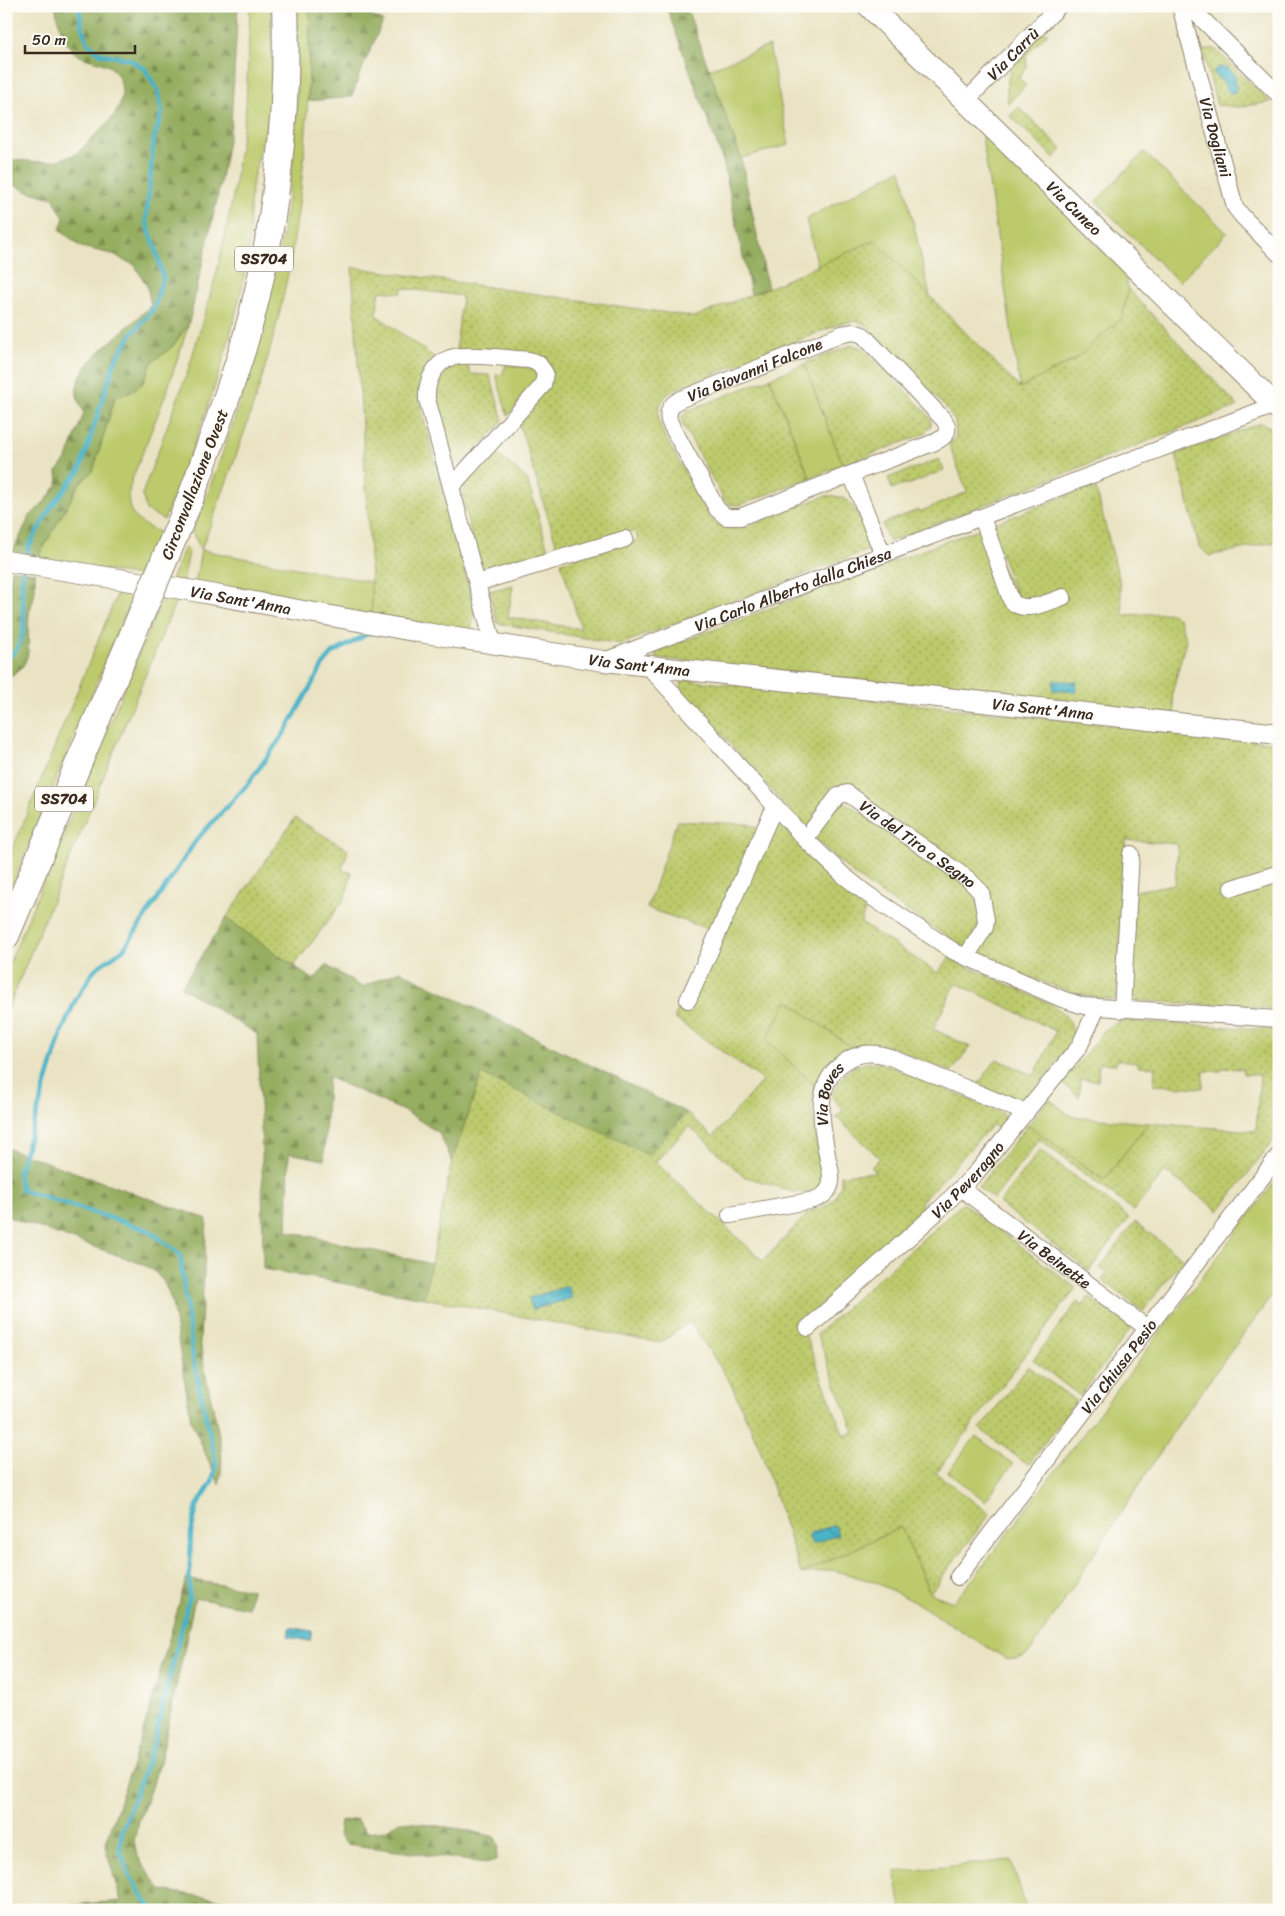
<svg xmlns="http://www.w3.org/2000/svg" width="1285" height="1916" font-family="Sriracha,sans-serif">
  <defs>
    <pattern id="forest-firs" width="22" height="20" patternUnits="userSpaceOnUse" patternTransform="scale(1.25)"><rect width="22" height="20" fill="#95ae60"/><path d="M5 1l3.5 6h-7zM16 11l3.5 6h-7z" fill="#7b8e4f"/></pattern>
    <pattern id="garden-dots" width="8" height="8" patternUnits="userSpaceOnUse" patternTransform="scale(1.25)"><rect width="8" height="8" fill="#bcca6c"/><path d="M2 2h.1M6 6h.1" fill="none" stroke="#9aa458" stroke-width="1.8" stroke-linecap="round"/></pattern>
    <pattern id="water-waves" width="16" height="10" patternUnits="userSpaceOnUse" patternTransform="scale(1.25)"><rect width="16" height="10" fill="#49b3c7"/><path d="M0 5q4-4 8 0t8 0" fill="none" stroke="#3e92a1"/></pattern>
  </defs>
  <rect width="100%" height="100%" fill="#fdfcf7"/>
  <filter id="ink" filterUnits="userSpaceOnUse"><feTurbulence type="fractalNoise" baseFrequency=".02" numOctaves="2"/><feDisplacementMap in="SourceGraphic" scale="10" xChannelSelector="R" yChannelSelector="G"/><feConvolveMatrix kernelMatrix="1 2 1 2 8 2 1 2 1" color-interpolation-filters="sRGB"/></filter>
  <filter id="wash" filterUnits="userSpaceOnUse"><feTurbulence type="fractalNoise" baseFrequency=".0096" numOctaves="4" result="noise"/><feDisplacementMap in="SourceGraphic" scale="20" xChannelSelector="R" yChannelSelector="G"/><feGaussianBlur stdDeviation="1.12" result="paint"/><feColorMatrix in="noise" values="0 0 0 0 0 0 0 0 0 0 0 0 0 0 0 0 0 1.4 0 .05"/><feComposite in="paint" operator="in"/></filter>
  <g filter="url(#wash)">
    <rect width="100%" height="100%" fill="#eae3c3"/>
    <g fill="#bcca6c" stroke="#7c7a45">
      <path d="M250 6H271C272 42 274 80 268 116 264 139 256 162 252 186 248 211 252 236 247 261 231 351 199 435 164 520L146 510 142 494 188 371 216 275 224 239 233 195 246 108Z"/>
      <path d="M298 6H310C310 102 304 200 284 293 265 381 233 466 201 550L371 582 372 615 195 584 201 550 192 532C238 420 275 304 290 184 298 125 297 65 298 6Z"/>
      <polygon points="769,46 789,145 741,158 709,69"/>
      <polygon points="981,129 1125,273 1128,289 1122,318 1076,359 1020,388"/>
      <polygon points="1144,152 1227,233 1179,282 1096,201"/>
      <polygon points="901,169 930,296 875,240 818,266 806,219"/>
      <path d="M189 323 167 391 131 482C124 511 133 521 159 532L140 576 37 559 80 483 93 471 115 397 129 393 143 383 152 362 172 347Z"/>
      <polygon points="804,364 843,465 810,478 770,378"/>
      <polygon points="506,365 527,367 535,370 538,379 508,416 496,375 502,375"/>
      <polygon points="185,547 189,552 183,582 171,580"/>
      <polygon points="120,587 135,590 6,900 6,865"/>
      <polygon points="164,594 178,596 6,1013 6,971"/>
      <path d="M788 1001 852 1048C834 1056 823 1069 816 1087L766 1040Z"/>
      <polygon points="1049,1099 1068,1114 1074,1117 1148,1123 1104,1180 1028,1125"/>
      <path d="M1279 1176V1286L1187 1411 1031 1651C1023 1659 1015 1661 1005 1658L915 1602 875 1582 832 1570 801 1574 901 1527 930 1593 953 1602 973 1579Z"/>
      <polygon points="976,1436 1013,1464 985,1501 948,1472"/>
      <polygon points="1011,1860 1027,1910 901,1910 895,1872"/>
    </g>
    <g fill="url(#forest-firs)" stroke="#686c3f">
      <path d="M55 6H238L231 125 216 204 189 323 172 347 152 362 143 383 129 393 115 397 93 471 80 483 37 559 11 555 30 516 46 500 58 484 57 471 67 458 84 413C82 408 78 401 77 395 72 364 132 327 151 305L147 286 134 264 124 261 116 255 81 247 60 230 64 218 53 198 26 191 11 183 6 173 9 160C23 160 39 163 52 161 58 160 67 157 74 155 80 152 86 144 91 139 106 125 129 106 120 81 112 57 89 65 74 52 62 41 59 21 55 6Z"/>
      <polygon points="310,6 348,6 383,21 359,76 352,97 308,101"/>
      <polygon points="666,6 686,6 741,158 768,288 751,294 723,161"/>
      <path d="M11 569 35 573C35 582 36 591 33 600 32 605 29 610 29 615 25 640 38 665 6 678V631Z"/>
      <polygon points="226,918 314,980 326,965 362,987 400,971 687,1113 648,1156 482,1074 452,1161 439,1133 408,1113 328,1077 324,1160 289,1153 287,1231 432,1264 424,1298 263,1269 262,1150 257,1034 181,987"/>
      <path d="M9 1149 207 1219 200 1340C203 1365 209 1391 215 1416 220 1440 225 1459 219 1484L191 1421 172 1302 164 1282 153 1270 140 1263 6 1216V1152Z"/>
      <polygon points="186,1579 252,1590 248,1608 195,1598 160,1763 139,1821 134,1840 136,1851 141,1862 161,1890 248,1904 255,1910 10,1910 121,1901 105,1846 144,1729"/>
      <polygon points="357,1819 366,1832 387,1830 399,1821 461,1829 495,1837 498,1846 496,1860 485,1863 346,1844 338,1835 340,1822"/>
    </g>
    <g fill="url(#garden-dots)" stroke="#7c7a45">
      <path d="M1042 31 1048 33 1026 55 1027 67 1019 78 1026 85 1008 104C1003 66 1019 57 1042 31Z"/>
      <polygon points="1214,48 1270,102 1239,107 1217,105 1203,51"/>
      <polygon points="1019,107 1062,149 1054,158 1010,116"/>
      <path d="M875 240 1020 388 1076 359 1122 318 1128 289 1238 406 889 542 882 524 918 510 919 512 967 492 949 444 956 436 955 421 946 408 866 325 858 321 842 323 672 391C657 401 656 414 662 431L710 518C718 526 730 530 740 529L825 496C858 492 861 525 871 549L621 644 497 623 489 591 513 585 508 617 581 629 561 562 638 540 635 531 559 553 519 423 551 368 546 359 540 356 456 350 462 296 402 288 401 293 380 291 376 315 434 357C421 373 417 382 420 404L475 611 470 632 372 615 369 534 352 267 694 317 768 288Z"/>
      <polygon points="852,345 863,348 926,412 931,420 931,427 924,434 843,465 804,364"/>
      <path d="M466 363 471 374 490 375 503 421 465 462 453 465C449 451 446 437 442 423 434 394 428 368 466 363Z"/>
      <polygon points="770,378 810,478 740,505 731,505 724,500 683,425 682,417 687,411"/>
      <polygon points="1261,423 1270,427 1279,468 1279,541 1209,556 1199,546 1176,454"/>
      <path d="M494 451 527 479 550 556 484 575C479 558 459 502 464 488 468 474 484 462 494 451Z"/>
      <polygon points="939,459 944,470 908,485 907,483 892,489 888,478"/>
      <polygon points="1095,485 1119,579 1123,615 1171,613 1179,619 1186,640 1172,694 1175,714 656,658 656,652 658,651 981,528 1019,601 990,525"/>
      <path d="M686 680 1279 743V1009L1129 1000 1135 891 1175 884 1178 844 1126 840 1116 1000C1065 996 1020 972 974 953L987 898 848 788 807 830 682 690 681 683Z"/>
      <polygon points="841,799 972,889 982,916 967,949 878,892 851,872 812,836"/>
      <path d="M776 817 867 903 861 923 938 973 949 958 1051 1004C1063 1011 1077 1026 1072 1042 1070 1049 1038 1086 1031 1092 1028 1095 1025 1097 1021 1098 1008 1101 990 1089 978 1084L997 1059 1034 1076 1056 1031 956 983 933 1029 970 1047 951 1072 887 1046 876 1044 852 1048 788 1001 766 1040 816 1087 811 1108 822 1170V1178L819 1185 814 1190 806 1193 794 1192 743 1176 689 1126 655 1162 763 1261 809 1212 824 1207 834 1199 841 1186V1175L876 1172 871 1167 880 1158 836 1117 844 1109 832 1098C839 1073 858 1058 884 1064L1002 1113C1005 1119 1007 1124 1002 1129L992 1125 921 1202 922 1213 819 1306 800 1321 844 1436 854 1432 817 1334 963 1203 1076 1288 936 1473 990 1514 930 1593 901 1527 801 1574 759 1446 730 1382 690 1322 660 1343 424 1298 452 1161 482 1074 648 1155 687 1113 713 1137 763 1080 674 1018Z"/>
      <polygon points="295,818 348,850 342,870 352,873 344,900 294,966 226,918"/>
      <polygon points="677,821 748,824 759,829 714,931 647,908"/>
      <polygon points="1127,1021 1279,1030 1279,1133 1219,1211 1165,1171 1134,1211 1039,1139 994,1199 978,1187 1028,1125 1104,1180 1148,1123 1256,1131 1260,1075 1243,1074 1243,1069 1221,1068 1221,1071 1204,1071 1203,1088 1154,1085 1155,1067 1138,1066 1138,1062 1117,1060 1116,1064 1099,1063 1098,1081 1080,1079 1079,1097 1062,1083 1104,1031 1114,1024"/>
      <polygon points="1040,1150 1129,1218 1089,1271 999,1203"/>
      <polygon points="1135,1222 1183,1259 1143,1311 1102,1280 1107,1273 1100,1268"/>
      <polygon points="1089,1297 1131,1328 1080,1396 1033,1360 1077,1302 1083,1306"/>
      <polygon points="1028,1366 1076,1401 1028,1465 980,1429"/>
    </g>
    <g fill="url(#water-waves)" stroke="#426e72">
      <path d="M1218 67C1232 66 1239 79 1235 92L1230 93C1226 90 1226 87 1224 83 1220 78 1215 79 1214 71Z"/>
      <polygon points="1054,680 1077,682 1076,692 1053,690"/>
      <polygon points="568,1286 572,1298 532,1310 529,1298"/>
      <polygon points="835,1525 838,1535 812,1544 808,1534"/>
      <polygon points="290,1627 312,1631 310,1641 288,1637"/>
    </g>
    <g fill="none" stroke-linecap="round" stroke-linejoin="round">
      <g stroke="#49b3c7" stroke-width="4.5">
        <polyline points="26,560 29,546 51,507 80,470 115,361 131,335 154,308 163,278 156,249 146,221 154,139 162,112 158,91 145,69 129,59 101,54 88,43 82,28 79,6"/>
        <path d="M6 661C10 656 16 651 19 645 30 624 18 594 23 570"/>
        <polyline points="151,1909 129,1875 120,1850 122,1831 152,1749 189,1598 191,1533 197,1506 212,1482 216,1463 193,1358 180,1254 148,1230 22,1190 18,1175 62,1031 76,999 95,969 124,949 197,839 247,785 285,732 323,665 333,653 373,631"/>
        <polyline points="146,1910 154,1910"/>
      </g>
    </g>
  </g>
  <g filter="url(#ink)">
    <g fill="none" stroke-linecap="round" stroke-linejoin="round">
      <defs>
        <g id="minor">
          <path id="s1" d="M1180 6 1235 207 1243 217 1279 254"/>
          <polyline points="1189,6 1279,95"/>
          <path id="s2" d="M965 102 1059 6"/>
          <path id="s3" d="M851 474 740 517H726L717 509 670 423C666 413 670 405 679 400L842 334 854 332 863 335 944 420C951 431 946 437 935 442L851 474 883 555"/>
          <path d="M451 487 427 399C426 381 435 361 454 357 472 353 510 359 529 360L538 363 545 373 543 385 451 487 493 643"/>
          <path d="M982 517 1011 600C1022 615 1048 602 1063 597"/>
          <polyline points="477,583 625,539"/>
          <path id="s4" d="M604 661 1275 405"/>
          <polyline points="648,666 805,839 843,875 867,894 955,952 1062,999 1084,1006 1279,1019"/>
          <path id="s5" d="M805 839 838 796 847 793 968 879 981 892 986 920 985 927 966 957"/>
          <polyline points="1232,888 1279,873"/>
          <polyline points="688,1000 775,806"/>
          <polyline points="1122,1010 1131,854"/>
          <path id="s6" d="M962 1189 1147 1328"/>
          <path id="s7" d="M730 1215 809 1201C818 1199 827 1195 830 1186 833 1178 830 1168 828 1160 822 1127 811 1083 846 1061 859 1052 875 1052 890 1057L1026 1113"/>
          <path id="s8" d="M808 1328 938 1211 976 1173 1079 1047 1097 1008"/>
          <path id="s9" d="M958 1577 1279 1155"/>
        </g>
        <g id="tertiary">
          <path id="s10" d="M6 561 188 590 419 632 604 661 1279 734"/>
        </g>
        <g id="secondary">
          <path id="s11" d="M869 6 1279 409"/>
        </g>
        <g id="trunk">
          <path d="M189 502C209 448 229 395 245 341 275 236 289 115 285 6"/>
          <polyline points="6,936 121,662"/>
        </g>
      </defs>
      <use href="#minor" stroke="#928670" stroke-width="18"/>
      <use href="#tertiary" stroke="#928670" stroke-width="22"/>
      <use href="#secondary" stroke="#928670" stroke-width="24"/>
      <use href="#trunk" stroke="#928670" stroke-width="28"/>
      <use href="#minor" stroke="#fff" stroke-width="16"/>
      <use href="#tertiary" stroke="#fff" stroke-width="20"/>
      <use href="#secondary" stroke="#fff" stroke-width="22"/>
      <use href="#trunk" stroke="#fff" stroke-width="26"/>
      <defs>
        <polyline id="trunk-bridge" points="121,662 189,502"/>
      </defs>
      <use href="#trunk-bridge" stroke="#928670" stroke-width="28" stroke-linecap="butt"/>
      <use href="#trunk-bridge" stroke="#fff" stroke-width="26"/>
    </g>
  </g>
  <g text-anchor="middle" stroke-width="4.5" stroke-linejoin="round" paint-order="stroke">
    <g fill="#fdfcf7" stroke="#75695f" stroke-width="1">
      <rect x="235" y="246.5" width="58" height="25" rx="4"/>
      <rect x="35" y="786.5" width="58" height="25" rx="4"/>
    </g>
    <g font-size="15" font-weight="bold" fill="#3b2a1e">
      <text x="264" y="264">SS704</text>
      <text x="64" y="804">SS704</text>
    </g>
    <g font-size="16" fill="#3b2a1e" stroke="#fdfcf7">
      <text dy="6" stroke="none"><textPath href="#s2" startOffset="68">Via Carrù</textPath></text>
      <text dy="6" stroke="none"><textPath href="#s1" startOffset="136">Via Dogliani</textPath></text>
      <text dy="6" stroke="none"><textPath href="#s11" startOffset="288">Via Cuneo</textPath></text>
      <text dy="6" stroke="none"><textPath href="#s3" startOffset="352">Via Giovanni Falcone</textPath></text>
      <text transform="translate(194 484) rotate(-69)" y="6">Circonvallazione Ovest</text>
      <text dy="6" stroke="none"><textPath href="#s4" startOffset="202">Via Carlo Alberto dalla Chiesa</textPath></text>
      <text dy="6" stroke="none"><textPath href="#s10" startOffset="238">Via Sant'Anna</textPath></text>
      <text dy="6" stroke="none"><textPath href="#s10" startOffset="642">Via Sant'Anna</textPath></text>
      <text dy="6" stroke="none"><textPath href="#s10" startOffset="1048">Via Sant'Anna</textPath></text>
      <text dy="6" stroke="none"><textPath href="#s5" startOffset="151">Via del Tiro a Segno</textPath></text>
      <text dy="6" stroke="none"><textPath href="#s7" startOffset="202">Via Boves</textPath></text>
      <text dy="6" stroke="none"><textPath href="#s8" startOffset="218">Via Peveragno</textPath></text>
      <text dy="6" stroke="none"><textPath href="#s6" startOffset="116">Via Beinette</textPath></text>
      <text dy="6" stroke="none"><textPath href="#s9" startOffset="265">Via Chiusa Pesio</textPath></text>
    </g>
  </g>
  <rect width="1285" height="1916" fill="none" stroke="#fdfcf7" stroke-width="25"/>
  <path d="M25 45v8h110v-8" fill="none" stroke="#3b2a1e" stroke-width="2.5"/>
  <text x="32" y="45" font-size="15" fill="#3b2a1e" stroke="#fdfcf7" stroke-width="4" paint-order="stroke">50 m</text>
</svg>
